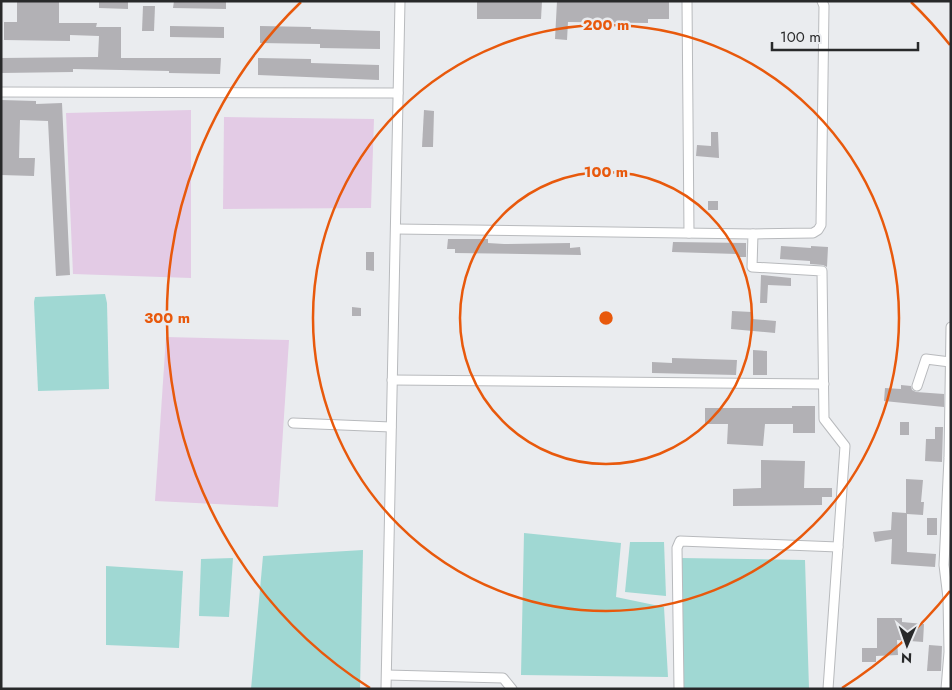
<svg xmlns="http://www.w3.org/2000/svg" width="952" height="690" font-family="Jost,sans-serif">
  <rect width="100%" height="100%" fill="#eaecef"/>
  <g fill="#e3cbe5">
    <polygon points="191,110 191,278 73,274 66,113"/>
    <polygon points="224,117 374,119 371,208 223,209"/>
    <polygon points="166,337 289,340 278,507 155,501"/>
  </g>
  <g fill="#a0d8d3">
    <polygon points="105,294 107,303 109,389 38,391 34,302 35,297"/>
    <polygon points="524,533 621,543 616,597 664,607 668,677 521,675"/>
    <polygon points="630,542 664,542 666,596 625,592"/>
    <polygon points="363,550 360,689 251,689 263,556"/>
    <polygon points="233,558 229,617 199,616 201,559"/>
    <polygon points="681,558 805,560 809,689 682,689"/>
    <polygon points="106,566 183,571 179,648 106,645"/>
  </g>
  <g fill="#b2b1b5">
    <polygon points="17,1 59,1 59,23 97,23 96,27 121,27 121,58 221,58 220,74 169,73 169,71 73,69 73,72 1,73 1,58 98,57 99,36 70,35 70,41 4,40 4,22 17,22"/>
    <polygon points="99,1 128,1 128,9 99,8"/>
    <polygon points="174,1 226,1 226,9 173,8"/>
    <polygon points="542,1 541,19 477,19 477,2"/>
    <polygon points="557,1 669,1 669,19 648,19 648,23 568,22 567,40 555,39"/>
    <polygon points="143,6 155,6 154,31 142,31"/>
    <polygon points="170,26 224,27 224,38 170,37"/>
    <polygon points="260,26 311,27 311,29 380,31 380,49 320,48 320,44 260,43"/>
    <polygon points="258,58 311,59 311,63 379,65 379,80 258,75"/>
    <polygon points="1,100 36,101 36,104 62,103 70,275 56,276 48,121 20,120 19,158 35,158 34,176 1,175"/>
    <polygon points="424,110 434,111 433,147 422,147"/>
    <polygon points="711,132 718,132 719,158 696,156 697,145 711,146"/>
    <rect x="708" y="201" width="10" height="9"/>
    <polygon points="448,239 488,239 488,243 504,244 570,243 570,248 580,247 581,255 455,253 455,249 447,249"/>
    <polygon points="673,242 746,243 746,257 737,257 737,254 672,252"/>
    <polygon points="781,246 811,248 811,246 828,247 827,267 823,265 810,264 810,261 780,259"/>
    <polygon points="366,252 374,252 374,271 366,270"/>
    <polygon points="761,275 791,278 791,286 768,285 767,303 760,303"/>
    <polygon points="352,307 361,308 361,316 352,316"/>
    <polygon points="732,311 752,312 752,319 776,321 775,333 731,329"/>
    <polygon points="753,350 767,351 767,375 753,375"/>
    <polygon points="672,358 737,360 736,375 652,373 652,362 672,363"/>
    <polygon points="901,385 911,386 912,390 916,392 944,394 944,407 884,401 885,388 901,389"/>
    <polygon points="792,406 815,406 815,433 793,433 793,424 765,424 763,446 727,444 728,424 705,424 705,408 792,408"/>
    <rect x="900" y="422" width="9" height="13"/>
    <polygon points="935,427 943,427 942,462 925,461 926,439 935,439"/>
    <polygon points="761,460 805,461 804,488 832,488 832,497 822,497 822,505 733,506 733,489 761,488"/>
    <polygon points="906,479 923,480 921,502 924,502 923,515 907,514 907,552 936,554 935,567 891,564 892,539 875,542 873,532 891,530 892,512 906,513"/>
    <rect x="927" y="518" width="10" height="17"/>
    <polygon points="877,618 902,618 902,622 924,624 923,642 897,640 898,655 876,656 876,662 862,662 862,648 877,648"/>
    <polygon points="929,645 942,646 941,671 927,671"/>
  </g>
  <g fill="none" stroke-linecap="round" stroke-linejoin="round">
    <defs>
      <g id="street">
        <polyline points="687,1 689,233"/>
        <polyline points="1,92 398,93"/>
        <polyline points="396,229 753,234 752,267 822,271 824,419 845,446 828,689"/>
        <polyline points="753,234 813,233 818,230 821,225 824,6 822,1"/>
        <polyline points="392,380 824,384"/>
        <polyline points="917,386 926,359 950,362"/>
        <polyline points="293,423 391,427"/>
        <polyline points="387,675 503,678 512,689"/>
        <polyline points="386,689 400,1"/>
        <polyline points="679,689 677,548 680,541 838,547"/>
        <polyline points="946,689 949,652 948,598 944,565 949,458 951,327"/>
      </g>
    </defs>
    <use href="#street" stroke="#b8babd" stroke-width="11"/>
    <use href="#street" stroke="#fff" stroke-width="9"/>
  </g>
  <g fill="none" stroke="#e8590c" stroke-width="2.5">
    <circle cx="606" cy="318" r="146"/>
    <circle cx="606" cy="318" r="293"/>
    <path d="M950 591A439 439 0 0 1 842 688M370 688A439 439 0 0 1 301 2M911 2A439 439 0 0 1 950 45"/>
  </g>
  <circle cx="606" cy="318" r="8" fill="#e8590c" stroke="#eaecef" stroke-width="2.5"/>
  <g font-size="15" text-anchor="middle" font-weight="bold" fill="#e8590c" stroke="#eaecef" stroke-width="5" stroke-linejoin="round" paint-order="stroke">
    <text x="606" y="30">200 m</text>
    <text x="606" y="177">100 m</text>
    <text x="167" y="323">300 m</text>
  </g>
  <rect width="952" height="690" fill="none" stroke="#28292a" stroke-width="5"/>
  <g transform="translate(907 645) rotate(182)" stroke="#eaecef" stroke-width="4" paint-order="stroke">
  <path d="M0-4L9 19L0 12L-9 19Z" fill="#28292a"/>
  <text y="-8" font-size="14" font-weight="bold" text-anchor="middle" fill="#28292a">N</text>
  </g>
  <path d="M772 42v8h146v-8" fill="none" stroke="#28292a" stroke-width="2.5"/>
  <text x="780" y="42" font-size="15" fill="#28292a" stroke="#eaecef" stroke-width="4" paint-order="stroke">100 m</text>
</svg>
